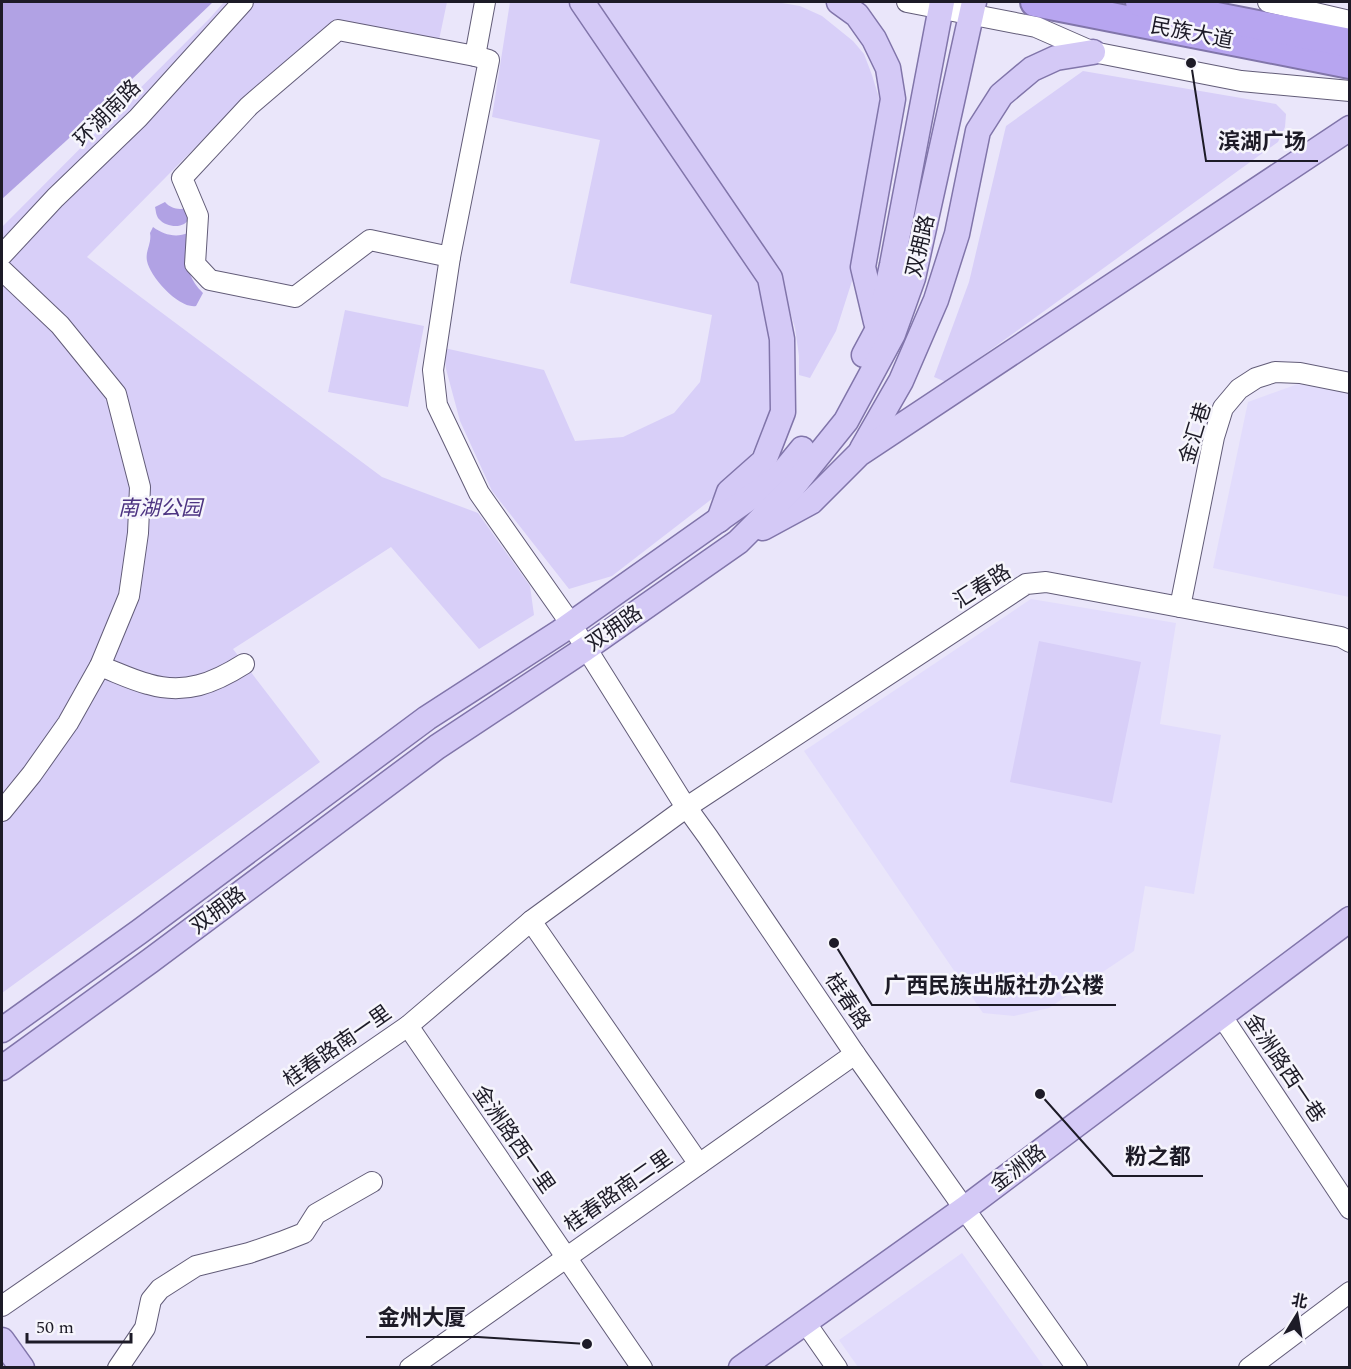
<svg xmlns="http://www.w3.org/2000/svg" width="1351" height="1369" font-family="Spectral,'Noto Sans SC',serif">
  <rect width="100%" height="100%" fill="#eae6fa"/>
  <g fill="#e2dcfc">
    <polygon points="1298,384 1349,393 1349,597 1213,568 1248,402"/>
    <polygon points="1031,599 1176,623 1160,724 1221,735 1194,894 1145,886 1134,951 1049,1008 1014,1016 983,1013 804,751"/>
    <polygon points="962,1253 1044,1367 858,1367 839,1340"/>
  </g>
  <g fill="#d8cff8">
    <polygon points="224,2 447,2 439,40 337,21 244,98 87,257 382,477 478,513 530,586 534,615 479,649 391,547 233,649 320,762 2,993 2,227 210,18"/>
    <polygon points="510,2 571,2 760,284 772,339 774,410 739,478 612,576 569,589 492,491 460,421 446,369 444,348 544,370 575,441 623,437 674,413 700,382 712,315 570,283 600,140 492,117"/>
    <polygon points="592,2 776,2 800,6 822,16 853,41 864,54 872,75 879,98 882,146 860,256 836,331 810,378 799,375 799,356 795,328 778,271"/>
    <polygon points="1083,71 1276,104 1286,114 1285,127 1278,142 946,382 934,377 969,282 1006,126"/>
    <polygon points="345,310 424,326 408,407 328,392"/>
    <polygon points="1039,641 1141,662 1112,803 1010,782"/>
  </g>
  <g fill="#b1a2e4">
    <polygon points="2,2 213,2 88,121 2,199"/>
    <path d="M165 202C171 209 179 210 187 208 187 209 189 217 189 217 186 230 166 227 160 220 156 217 156 211 155 207Z"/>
    <path d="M153 227C164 235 176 238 188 233 188 258 183 273 203 293L196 306C179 309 150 277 147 261 145 251 152 243 150 233Z"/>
  </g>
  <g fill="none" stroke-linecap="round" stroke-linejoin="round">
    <defs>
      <g id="minor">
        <polyline points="907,2 1036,27 1093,52 1241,81 1350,91"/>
        <polyline points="1268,2 1350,21"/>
        <polygon points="338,30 475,56 489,60 450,257 370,240 295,297 210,280 195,264 198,216 182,178 249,106"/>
        <polyline points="475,56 485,2"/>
        <polyline points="2,255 55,198 138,118 243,2"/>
        <polyline points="450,257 433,370 437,405 479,493 571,624 682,801 708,837 855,1054 1077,1368"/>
        <polyline points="2,270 60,325 116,394 140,487 138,533 129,596 100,666 68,723 32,774 2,811"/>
        <polyline points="1180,607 1214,437 1223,408 1239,389 1256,378 1275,372 1300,373 1350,383"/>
        <path d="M100 666C116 672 132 680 148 684 185 695 214 683 244 664"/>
        <polyline points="531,921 699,1164"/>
        <polyline points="1221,1015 1350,1209"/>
        <polyline points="408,1026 642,1368"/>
        <polyline points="2,1306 408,1026 531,921 687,807 1026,584 1046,582 1341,637 1350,642"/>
        <polyline points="805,1322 837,1368"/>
        <polyline points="118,1368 145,1328 151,1300 160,1289 196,1266 249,1253 281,1242 304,1233 316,1214 372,1182"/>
        <polyline points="410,1368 855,1054"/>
        <polyline points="1249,1368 1350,1292"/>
      </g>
      <g id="major">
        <polyline points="582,2 770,278 782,339 783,412 764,461 729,492 719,520"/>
        <polyline points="839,2 857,15 874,39 888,68 893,99 863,267 876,322"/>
        <polyline points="864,355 878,329 892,265 942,2"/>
        <polyline points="862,449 901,381 936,300 957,234 978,131 1001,95 1032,69 1056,58 1093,52"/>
        <polyline points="763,528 811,502 859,454 1350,128"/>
        <polyline points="2,1030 139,932 427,718 560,632 779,477 802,449"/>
        <polyline points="2,1068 150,961 437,747 585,649 738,542 792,488 846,421 893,334 913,278 974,2"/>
        <polyline points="2,1340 22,1368"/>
        <polyline points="741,1368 964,1209 1350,919"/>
      </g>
      <g id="highway">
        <polyline points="1035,2 1350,64"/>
        <polyline points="1140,2 1350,43"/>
      </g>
    </defs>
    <use href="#minor" stroke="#625c78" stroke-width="22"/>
    <use href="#major" stroke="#8175aa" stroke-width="27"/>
    <use href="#highway" stroke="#8175aa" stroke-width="32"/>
    <use href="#minor" stroke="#fff" stroke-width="20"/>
    <use href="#major" stroke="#d4c9f6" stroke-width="24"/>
    <use href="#highway" stroke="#b7a5f0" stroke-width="28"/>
  </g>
  <g text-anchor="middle" stroke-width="5" stroke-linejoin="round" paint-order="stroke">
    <g font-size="21" fill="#1d1b27" stroke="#f6f5fc">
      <text transform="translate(1192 33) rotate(11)" y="7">民族大道</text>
      <text transform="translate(107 113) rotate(-45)" y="7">环湖南路</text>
      <text transform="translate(920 246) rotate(-77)" y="7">双拥路</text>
      <text transform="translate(1195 433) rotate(-73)" y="7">金汇巷</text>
      <text transform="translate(982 586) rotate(-32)" y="7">汇春路</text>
      <text transform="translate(614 628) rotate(-35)" y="7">双拥路</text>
      <text transform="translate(218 910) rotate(-37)" y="7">双拥路</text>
      <text transform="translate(848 1001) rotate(56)" y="7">桂春路</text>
      <text transform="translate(337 1046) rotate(-35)" y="7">桂春路南一里</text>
      <text transform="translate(1285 1068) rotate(56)" y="7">金洲路西一巷</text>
      <text transform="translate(514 1139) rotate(55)" y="7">金洲路西一里</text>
      <text transform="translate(1018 1168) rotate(-37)" y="7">金洲路</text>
      <text transform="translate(618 1191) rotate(-35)" y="7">桂春路南二里</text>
    </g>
    <g font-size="21" font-style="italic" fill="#4c3381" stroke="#f6f5fc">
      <text x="160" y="515">南湖公园</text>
    </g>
  </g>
  <path fill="none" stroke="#1d1b27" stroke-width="2" d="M1191 63L1206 161H1318M834 943L872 1005H1116M1040 1094L1113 1176H1203M587 1344L478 1337H366"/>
  <g fill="#1d1b27" stroke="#f6f5fc" stroke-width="2">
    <circle cx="1191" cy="63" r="6"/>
    <circle cx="834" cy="943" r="6"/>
    <circle cx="1040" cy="1094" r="6"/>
    <circle cx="587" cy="1344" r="6"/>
  </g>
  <g font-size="22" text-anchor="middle" font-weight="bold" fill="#1d1b27" stroke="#f6f5fc" stroke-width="5" stroke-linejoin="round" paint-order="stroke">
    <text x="1262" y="149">滨湖广场</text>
    <text x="994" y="993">广西民族出版社办公楼</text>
    <text x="1158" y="1164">粉之都</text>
    <text x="422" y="1325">金州大厦</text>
  </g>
  <rect width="1351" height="1369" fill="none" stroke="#1d1b27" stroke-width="6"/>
  <g transform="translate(1297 1315) rotate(11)" stroke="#f6f5fc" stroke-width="4.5" paint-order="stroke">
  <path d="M0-4.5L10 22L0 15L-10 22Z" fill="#1d1b27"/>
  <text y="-9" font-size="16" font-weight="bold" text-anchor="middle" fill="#1d1b27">北</text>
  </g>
  <path d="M27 1333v9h104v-9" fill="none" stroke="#1d1b27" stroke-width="3"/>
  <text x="36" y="1333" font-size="18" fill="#1d1b27" stroke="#f6f5fc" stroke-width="4.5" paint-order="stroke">50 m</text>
</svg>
